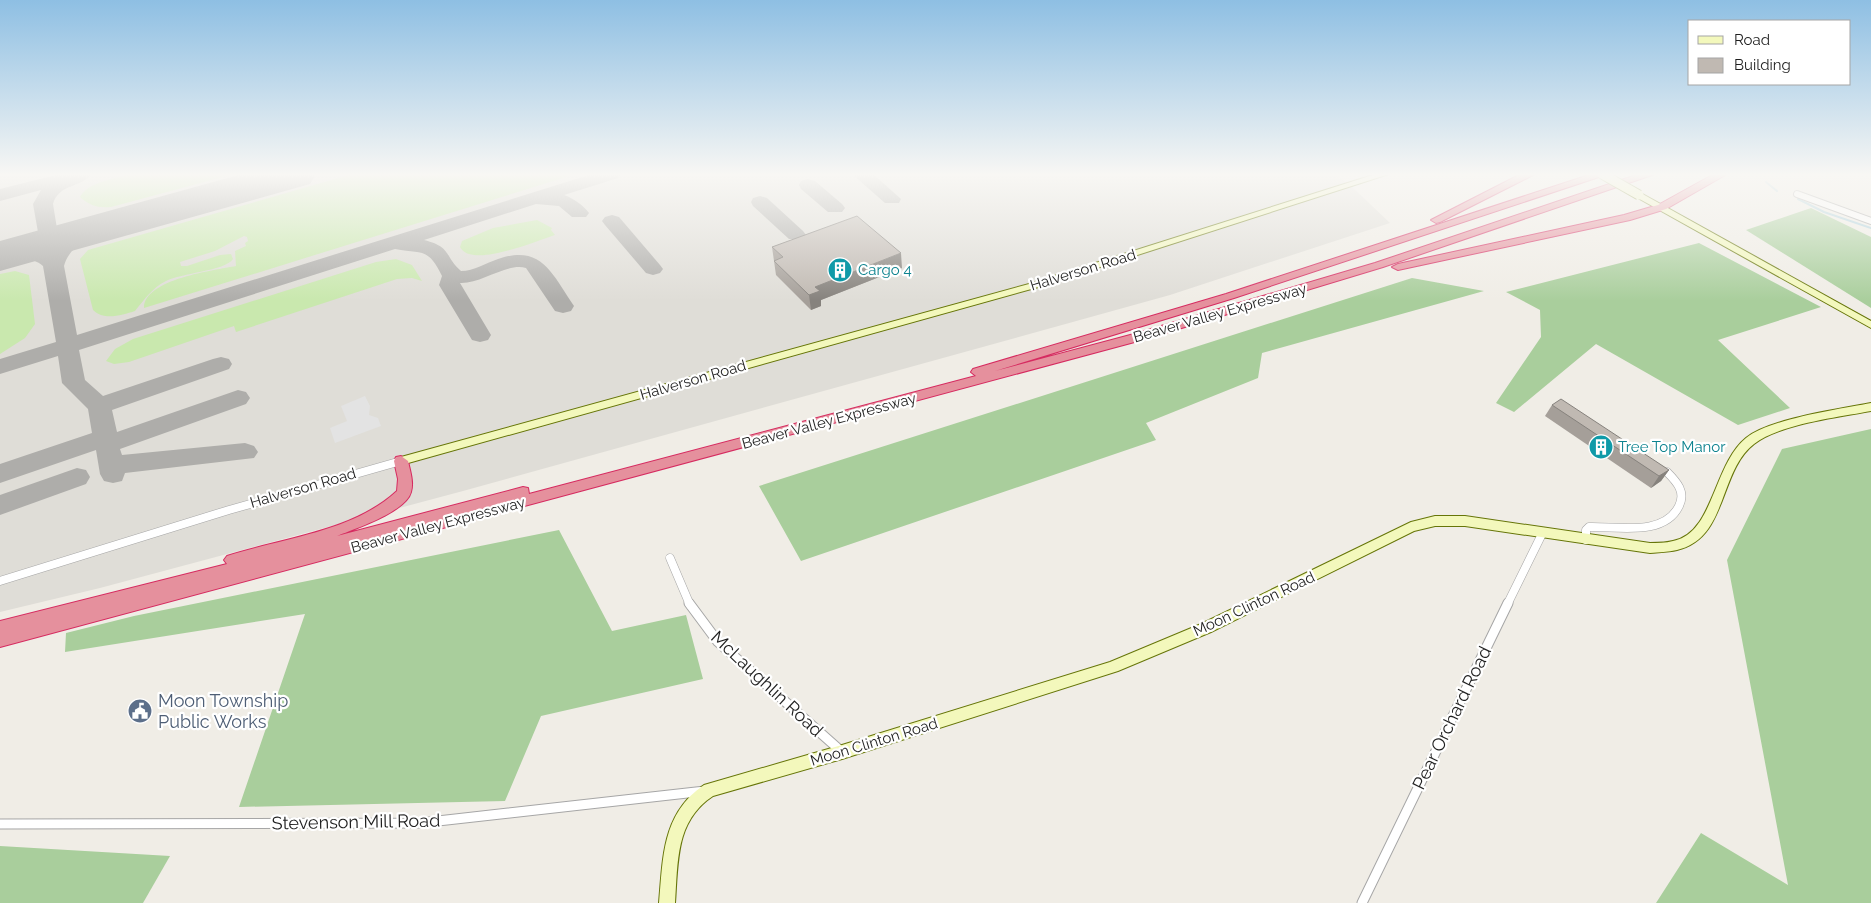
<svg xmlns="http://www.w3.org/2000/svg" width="1871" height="903" font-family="Raleway,sans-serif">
  <rect width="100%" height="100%" fill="#f0ede6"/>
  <polygon fill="#dfddd7" points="0,174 1334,174 1350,185 1390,223 1170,295 463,491 100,588 0,612"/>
  <g fill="#c9e8ae">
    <path d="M129 174H234L111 207C98 208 90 206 80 197 88 182 114 179 129 174Z"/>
    <path d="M352 174H576L144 308C144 279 215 270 236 266L235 251 246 246 245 243 248 241 247 237 244 236 215 251 180 262 181 266H187L220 255 231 254 233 259C225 271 181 273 166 281 152 288 144 300 135 311 122 315 104 321 93 310L80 259 88 250Z"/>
    <path d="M537 220 552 228 551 230 555 235C536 241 471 269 460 247L462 241 493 228Z"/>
    <polygon points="396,259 412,265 422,281 412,278 397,279 236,332 234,326 129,362 114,364 106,361 115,349 133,339 376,262"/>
    <polygon points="15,271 29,275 35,324 25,338 0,354 0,274"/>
  </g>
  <g fill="#a9ce9c">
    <polygon points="1811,208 1871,237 1871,308 1746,230"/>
    <polygon points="1699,243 1821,307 1718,340 1790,408 1738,425 1596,344 1514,412 1496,403 1541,337 1540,310 1506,292"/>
    <polygon points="1412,278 1484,291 1262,353 1258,378 1146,423 1156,440 801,561 759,486"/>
    <polygon points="1871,429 1871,903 1656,903 1701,833 1788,885 1727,560 1782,449"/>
    <polygon points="559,530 612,631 686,615 703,679 541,716 505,801 239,807 305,614 65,652 66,633 134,616"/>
    <polygon points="0,846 170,856 143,903 0,903"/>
  </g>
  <polygon fill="#e3e3e3" points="365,396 370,406 369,415 378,418 381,426 335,443 330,428 347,421 341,406"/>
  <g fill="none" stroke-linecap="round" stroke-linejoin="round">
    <g stroke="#a8cfdc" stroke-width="2">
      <polyline points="1766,182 1777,191"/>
      <polyline points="1798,199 1824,212 1871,228"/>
    </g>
    <g fill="#aeadaa" fill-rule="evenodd">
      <path d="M60 174H91C82 188 59 183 53 204L59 241 89 226 92 222 144 210 151 212 154 216 151 220C123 227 72 234 64 266L77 335 592 174H621L618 178 564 195C573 198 583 205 589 213L586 217H572L559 206 536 204 424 240C452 247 444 256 461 271 474 271 486 263 498 259 542 244 552 274 574 306L571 311 563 313 555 311 526 268C508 262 481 284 460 283L491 335 488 340 480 342 472 340 439 285 442 276C428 247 422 254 395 249L79 350 85 380 103 396 213 359 221 357 229 359 232 364 229 369 112 410 117 432 238 390 246 392 250 398 246 404 120 449 122 455 245 443 254 446 258 452 254 458 125 473 122 481 113 483 104 481 100 474 96 450 0 483V464L92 433 88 409 62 383 58 356 0 374V359L56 342 43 266C31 255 14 260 0 263V251L22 247 41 249 33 204 41 190 0 201V189Z"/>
      <polygon points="852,174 873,174 901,199 899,203 885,203"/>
      <polygon points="808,179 815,181 842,204 845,208 842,212 828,212 801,189 799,185 801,181"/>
      <polygon points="760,196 767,198 803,231 806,235 803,239 789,239 753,206 751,202 753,198"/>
      <polygon points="612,215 619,217 660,265 663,269 660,273 653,275 646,273 605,225 602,221 605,217"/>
      <polygon points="77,468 86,470 90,477 86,484 0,515 0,495"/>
    </g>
    <polygon fill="#aeadaa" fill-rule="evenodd" points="242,174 316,174 310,184 0,271 0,241"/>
    <defs>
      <polyline id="street-far2" points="1797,194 1871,221"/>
      <g id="street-far1">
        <path d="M1586 540V530L1589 527C1617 526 1664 537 1679 506 1686 492 1677 482 1667 472"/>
        <polyline points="670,558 690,605"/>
        <polyline points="0,581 229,510 401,461"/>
        <polyline points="1507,605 1542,534"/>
      </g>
      <g id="street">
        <polyline points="689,603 718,642 842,752"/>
        <polyline points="0,824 420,823 705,791"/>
        <polyline points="1362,903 1508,603"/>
      </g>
      <g id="secondary">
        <polygon points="1376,174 1389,174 1035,288 401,465 395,461 401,457 1029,284"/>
        <polygon points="1639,192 1871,321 1871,328 1636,197 1636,193"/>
        <path d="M1871 403V411C1840 417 1779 424 1754 444 1718 472 1728 538 1677 550 1668 552 1659 552 1650 553L1465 526H1435L1414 531 1211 632 1118 671 842 759 713 796C675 821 678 862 675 903H659C663 858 662 813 704 785L842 745 1110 662 1201 624 1411 522 1435 516H1465L1650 543C1657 543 1666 543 1673 541 1714 533 1713 465 1746 438 1769 419 1840 409 1871 403Z"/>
      </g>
      <g id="highway">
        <polygon points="1521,174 1535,174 1440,222 1436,223 1431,220"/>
        <path d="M1592 174H1608L1234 298 995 371 1134 334 1375 263 1639 174H1655L1383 267 1142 340 0 647V621L227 564 224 560 227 556C282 538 353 532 397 491L398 479 394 461 396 457 401 456 408 461C410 471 414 482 411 492 406 512 354 529 337 536L523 487 528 488 529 494 976 376 971 372 973 369 1226 294Z"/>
        <polygon points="1714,174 1727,174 1666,209 1630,220 1398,270 1392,267 1398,264 1624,215 1658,205"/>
      </g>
    </defs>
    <use href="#street-far2" stroke="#a6a6a6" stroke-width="8"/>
    <use href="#street-far1" stroke="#a6a6a6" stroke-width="9"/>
    <use href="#street" stroke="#a6a6a6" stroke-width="11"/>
    <use href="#secondary" stroke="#667508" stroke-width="2"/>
    <use href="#highway" stroke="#d62b60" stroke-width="2"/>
    <use href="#street-far2" stroke="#fff" stroke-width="6"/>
    <use href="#street-far1" stroke="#fff" stroke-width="8"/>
    <use href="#street" stroke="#fff" stroke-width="9"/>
    <use href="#secondary" fill="#f3f8bc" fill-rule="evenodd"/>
    <use href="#highway" fill="#e5909d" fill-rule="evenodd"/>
    <defs>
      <polyline id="secondary-bridge" points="1602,174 1639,195"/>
    </defs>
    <use href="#secondary-bridge" stroke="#667508" stroke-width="11" stroke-linecap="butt"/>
    <use href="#secondary-bridge" stroke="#f3f8bc" stroke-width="9"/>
  </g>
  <g fill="#a59f99">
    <polygon points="772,247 902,268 821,300 821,306 811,310 776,275"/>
    <polygon points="1552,405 1669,470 1661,481 1651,488 1545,416"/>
  </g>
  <g fill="#86827d">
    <polygon points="901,253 902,268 821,300 821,306 811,310 809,295 815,287"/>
    <polygon points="1669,470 1661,481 1651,488 1659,476"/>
  </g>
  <g fill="#c0b9b2" stroke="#86827d">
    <polygon points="857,216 901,253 815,287 820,291 809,295 774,261 783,257 772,247"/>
    <polygon points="1561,399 1669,470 1659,476 1552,405"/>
  </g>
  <linearGradient id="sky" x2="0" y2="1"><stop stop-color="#8ebfe3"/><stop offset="0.58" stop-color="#f8f7f4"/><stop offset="1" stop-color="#f8f7f4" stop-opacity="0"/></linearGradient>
  <rect width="1871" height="301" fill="url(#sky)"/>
  <defs>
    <symbol id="building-disc" viewBox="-11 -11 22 22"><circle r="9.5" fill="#0f9aa8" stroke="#fff"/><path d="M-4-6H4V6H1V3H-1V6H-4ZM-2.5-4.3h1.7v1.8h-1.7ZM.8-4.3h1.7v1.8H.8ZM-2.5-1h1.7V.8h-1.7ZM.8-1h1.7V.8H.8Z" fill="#fff"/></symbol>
    <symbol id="civic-disc" viewBox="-11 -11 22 22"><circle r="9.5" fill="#5c6f8a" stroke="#fff"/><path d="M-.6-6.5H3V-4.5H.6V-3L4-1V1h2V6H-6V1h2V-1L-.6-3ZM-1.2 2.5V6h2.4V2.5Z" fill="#fff"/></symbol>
  </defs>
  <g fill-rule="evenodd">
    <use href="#building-disc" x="826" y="256" width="28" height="28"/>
    <use href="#building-disc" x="1587" y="433" width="28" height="28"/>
    <use href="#civic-disc" x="126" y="697" width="28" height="28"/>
  </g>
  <g text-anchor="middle" stroke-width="4.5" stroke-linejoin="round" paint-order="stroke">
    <g font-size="15" fill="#0d838f" stroke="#fff" text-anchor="start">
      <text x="858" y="275">Cargo 4</text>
      <text x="1618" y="452">Tree Top Manor</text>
    </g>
    <g font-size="15" fill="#1f1f1f" stroke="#fff">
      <text transform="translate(1083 270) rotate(-17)" y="5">Halverson Road</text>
      <text transform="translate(1220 313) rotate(-16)" y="5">Beaver Valley Expressway</text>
      <text transform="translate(693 380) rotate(-16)" y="5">Halverson Road</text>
      <text transform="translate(829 421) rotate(-15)" y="5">Beaver Valley Expressway</text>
      <text transform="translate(303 488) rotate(-16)" y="5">Halverson Road</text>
      <text transform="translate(438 525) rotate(-15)" y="5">Beaver Valley Expressway</text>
      <text transform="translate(1254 604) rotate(-25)" y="5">Moon Clinton Road</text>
      <text transform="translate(874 742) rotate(-17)" y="5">Moon Clinton Road</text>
    </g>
    <g font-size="18" fill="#1f1f1f" stroke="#fff">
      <text transform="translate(767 684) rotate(43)" y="6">McLaughlin Road</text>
      <text transform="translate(1452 718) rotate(-64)" y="6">Pear Orchard Road</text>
      <text transform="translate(356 822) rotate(-1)" y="6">Stevenson Mill Road</text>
    </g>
    <g font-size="18" fill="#4e5e75" stroke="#fff" text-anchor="start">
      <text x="158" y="707">Moon Township<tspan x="158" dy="21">Public Works</tspan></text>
    </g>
  </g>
  <rect x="1688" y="20" width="162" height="65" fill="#ffffff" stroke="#a5a5a5"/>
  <rect x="1698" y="36" width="25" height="8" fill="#f3f8bc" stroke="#a5a5a5"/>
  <text x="1734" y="45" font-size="15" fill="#1f1f1f">Road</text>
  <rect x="1698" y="58" width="25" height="15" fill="#c0b9b2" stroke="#a5a5a5"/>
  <text x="1734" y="70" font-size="15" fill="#1f1f1f">Building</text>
</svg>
